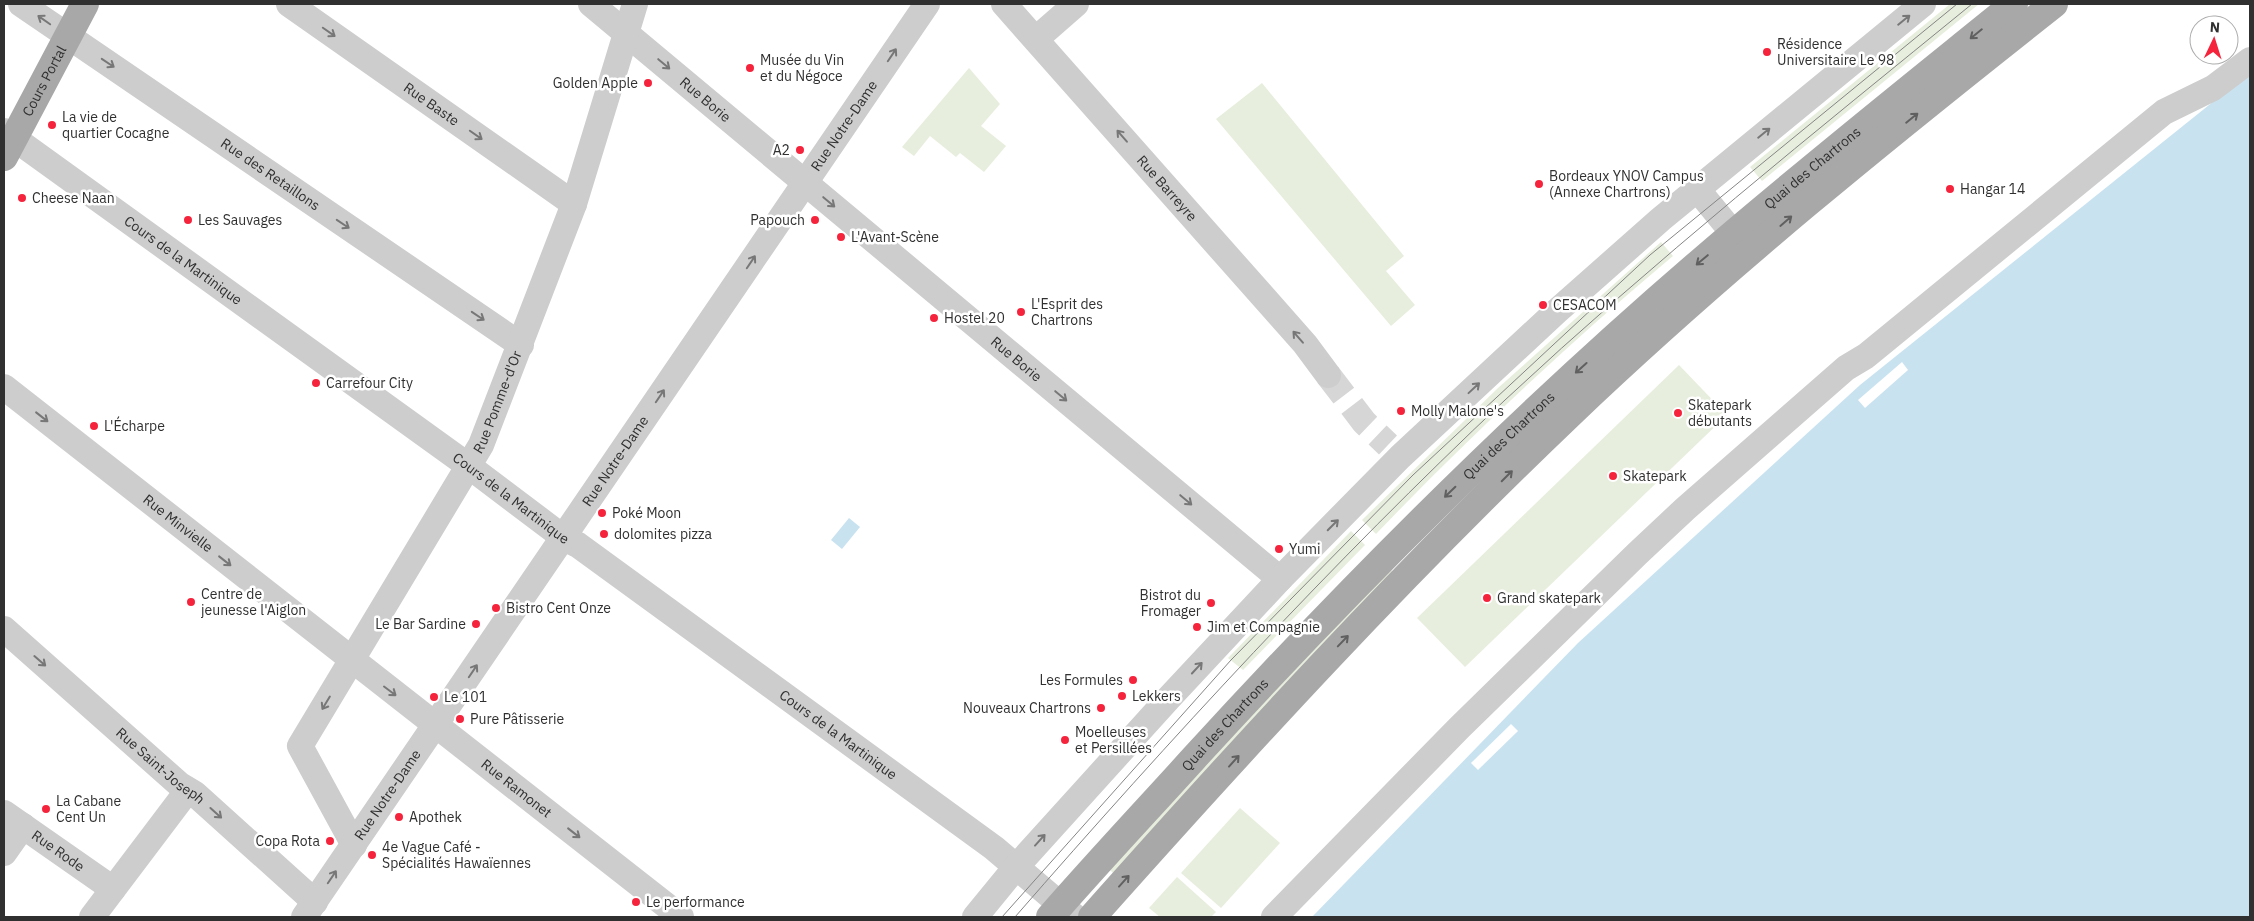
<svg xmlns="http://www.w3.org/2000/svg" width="2254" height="921" font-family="'IBM Plex Sans',sans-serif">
  <rect width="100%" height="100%" fill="#fff"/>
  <g fill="#e7eedd">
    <polygon points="1950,4 1979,4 1762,181 1750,167"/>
    <polygon points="969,68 1000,104 981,126 1006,146 984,172 960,153 956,157 930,136 914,156 902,147"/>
    <polygon points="1262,83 1404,256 1386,271 1415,305 1391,326 1216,119"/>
    <path d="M1661 242 1673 256C1570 342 1469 437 1376 534L1362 520 1498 388Z"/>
    <polygon points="1679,365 1727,415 1465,667 1417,618"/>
    <polygon points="1351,531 1365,545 1243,670 1228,658"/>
    <polygon points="1387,566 1393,572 1115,875 1107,867"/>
    <polygon points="1240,808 1280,843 1221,908 1181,873"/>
    <polygon points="1177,877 1216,912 1211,917 1160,917 1149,908"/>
  </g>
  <g fill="#c8e2f0">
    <polygon points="2250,75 2250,917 1312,917 1578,643 1860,385 2219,97"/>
    <polygon points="849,518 860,527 842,549 831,540"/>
  </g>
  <g fill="#fff">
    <polygon points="1902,362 1908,370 1865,408 1858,400"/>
    <polygon points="1511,724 1518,731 1478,770 1471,763"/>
  </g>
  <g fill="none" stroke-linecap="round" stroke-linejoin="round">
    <polyline stroke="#d6d6d6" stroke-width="26" stroke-dasharray="26 13" stroke-linecap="butt" points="1328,375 1364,422 1388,445"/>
    <g stroke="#cdcdcd" stroke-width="26">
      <path id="s1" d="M21 4 521 345"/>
      <path id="s2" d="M289 4 574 204"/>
      <path id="s3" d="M591 4 1280 579"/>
      <path id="s4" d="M1004 4 1305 344 1328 375"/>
      <polyline points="1036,39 1076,4"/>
      <path id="s5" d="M4 131 470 467 564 538 578 545 994 848 1075 917"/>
      <polyline points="1697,189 1747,250"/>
      <path id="s6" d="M4 387 681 917"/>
      <path id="s7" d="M4 629 180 785 195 794 315 902"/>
      <path id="s8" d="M4 813 113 889"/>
      <path id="s9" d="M354 845 300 746 481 445 574 204 635 4"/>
      <polyline points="4,853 23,826"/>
      <polyline points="92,917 188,790"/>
      <path id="s10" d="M304 917 927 4"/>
      <polyline points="975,917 1016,867 1168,699 1280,579 1400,457 1557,311 1661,219 1923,4"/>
      <polyline points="1274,917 1459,728 1637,554 1685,509 1846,368 1866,356 2164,112 2213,88 2250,60"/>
    </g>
    <g stroke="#a8a8a8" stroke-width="28">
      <path id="s11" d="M4 157 85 4"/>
      <path id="s12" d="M1050 917C1097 863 1146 811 1194 758 1353 584 1520 417 1699 263 1802 174 1909 89 2014 4"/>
      <path d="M1092 917C1246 744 1402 574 1570 414 1723 268 1888 135 2054 4"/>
    </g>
    <g stroke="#858585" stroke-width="1">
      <polyline points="1002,917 1231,660 1413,475 1650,255 1957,4"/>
      <path d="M1015 917C1171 738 1332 563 1505 400 1654 261 1815 132 1972 4"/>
    </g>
  </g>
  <defs><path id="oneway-shaft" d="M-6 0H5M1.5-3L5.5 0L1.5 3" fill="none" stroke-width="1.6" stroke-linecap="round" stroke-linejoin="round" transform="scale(1.25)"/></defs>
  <g stroke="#777">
    <use href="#oneway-shaft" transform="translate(44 20) rotate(-145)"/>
    <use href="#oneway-shaft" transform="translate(1904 20) rotate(-39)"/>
    <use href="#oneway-shaft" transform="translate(329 32) rotate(35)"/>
    <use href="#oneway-shaft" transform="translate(892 55) rotate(-56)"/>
    <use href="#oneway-shaft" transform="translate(108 63) rotate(34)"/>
    <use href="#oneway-shaft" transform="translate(664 64) rotate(40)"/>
    <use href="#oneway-shaft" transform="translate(1764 133) rotate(-39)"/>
    <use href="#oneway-shaft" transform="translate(476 135) rotate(35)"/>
    <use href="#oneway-shaft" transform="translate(1122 136) rotate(-131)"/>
    <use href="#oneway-shaft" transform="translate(829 202) rotate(40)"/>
    <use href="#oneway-shaft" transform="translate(343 224) rotate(34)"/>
    <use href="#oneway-shaft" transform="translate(751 262) rotate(-56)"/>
    <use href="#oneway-shaft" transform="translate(478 316) rotate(34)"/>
    <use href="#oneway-shaft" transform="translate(1298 337) rotate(-131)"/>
    <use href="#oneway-shaft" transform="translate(1474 388) rotate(-43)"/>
    <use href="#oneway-shaft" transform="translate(660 396) rotate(-56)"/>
    <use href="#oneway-shaft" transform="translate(1061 396) rotate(40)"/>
    <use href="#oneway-shaft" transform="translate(42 417) rotate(38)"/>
    <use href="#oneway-shaft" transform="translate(1186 500) rotate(40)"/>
    <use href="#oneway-shaft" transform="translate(1333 525) rotate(-45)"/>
    <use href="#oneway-shaft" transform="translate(225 561) rotate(38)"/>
    <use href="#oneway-shaft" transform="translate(40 661) rotate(41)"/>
    <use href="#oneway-shaft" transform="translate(1197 668) rotate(-47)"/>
    <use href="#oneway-shaft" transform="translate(473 671) rotate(-56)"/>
    <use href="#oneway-shaft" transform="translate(390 691) rotate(37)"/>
    <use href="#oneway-shaft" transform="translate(326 703) rotate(121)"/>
    <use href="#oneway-shaft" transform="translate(216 813) rotate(42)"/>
    <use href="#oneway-shaft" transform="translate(574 833) rotate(38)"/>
    <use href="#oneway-shaft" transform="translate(1040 840) rotate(-48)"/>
    <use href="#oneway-shaft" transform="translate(332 877) rotate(-56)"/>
  </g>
  <g stroke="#606060">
    <use href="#oneway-shaft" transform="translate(1976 34) rotate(141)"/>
    <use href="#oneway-shaft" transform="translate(1912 118) rotate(-39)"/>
    <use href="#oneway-shaft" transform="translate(1786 221) rotate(-41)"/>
    <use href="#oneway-shaft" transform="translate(1702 260) rotate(140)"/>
    <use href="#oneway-shaft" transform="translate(1581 368) rotate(138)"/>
    <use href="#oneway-shaft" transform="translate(1507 476) rotate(-45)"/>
    <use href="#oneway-shaft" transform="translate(1450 492) rotate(136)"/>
    <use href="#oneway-shaft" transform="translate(1343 641) rotate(-46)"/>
    <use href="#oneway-shaft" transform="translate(1234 761) rotate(-48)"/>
    <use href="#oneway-shaft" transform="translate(1124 881) rotate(-48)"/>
  </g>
  <g fill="#f5243c" stroke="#fff" stroke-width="2">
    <circle cx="1767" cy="52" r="5"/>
    <circle cx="750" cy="68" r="5"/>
    <circle cx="648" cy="83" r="5"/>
    <circle cx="52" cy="125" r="5"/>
    <circle cx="800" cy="150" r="5"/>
    <circle cx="1539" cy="184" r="5"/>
    <circle cx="1950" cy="189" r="5"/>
    <circle cx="22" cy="198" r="5"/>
    <circle cx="188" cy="220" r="5"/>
    <circle cx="815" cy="220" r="5"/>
    <circle cx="841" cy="237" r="5"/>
    <circle cx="1543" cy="305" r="5"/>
    <circle cx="1021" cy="312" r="5"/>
    <circle cx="934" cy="318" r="5"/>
    <circle cx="316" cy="383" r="5"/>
    <circle cx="1401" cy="411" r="5"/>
    <circle cx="1678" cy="413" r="5"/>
    <circle cx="94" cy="426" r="5"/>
    <circle cx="1613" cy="476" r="5"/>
    <circle cx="602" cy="513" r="5"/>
    <circle cx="604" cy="534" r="5"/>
    <circle cx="1279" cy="549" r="5"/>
    <circle cx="1487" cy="598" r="5"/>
    <circle cx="191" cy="602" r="5"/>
    <circle cx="1211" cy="603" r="5"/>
    <circle cx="496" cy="608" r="5"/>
    <circle cx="476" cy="624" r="5"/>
    <circle cx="1197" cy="627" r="5"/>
    <circle cx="1133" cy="680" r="5"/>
    <circle cx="1122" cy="696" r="5"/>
    <circle cx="434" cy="697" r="5"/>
    <circle cx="1101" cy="708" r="5"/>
    <circle cx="460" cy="719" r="5"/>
    <circle cx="1065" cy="740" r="5"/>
    <circle cx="46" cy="809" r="5"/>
    <circle cx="399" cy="817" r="5"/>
    <circle cx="330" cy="841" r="5"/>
    <circle cx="372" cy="855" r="5"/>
    <circle cx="636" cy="902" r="5"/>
  </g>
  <g text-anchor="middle" stroke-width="5" stroke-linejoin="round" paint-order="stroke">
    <g font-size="14" fill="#303030" stroke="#fff" text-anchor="start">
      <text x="1777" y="49">Résidence<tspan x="1777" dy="16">Universitaire Le 98</tspan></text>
      <text x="760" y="65">Musée du Vin<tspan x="760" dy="16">et du Négoce</tspan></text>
      <text x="638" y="88" text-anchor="end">Golden Apple</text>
      <text x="62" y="122">La vie de<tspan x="62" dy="16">quartier Cocagne</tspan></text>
      <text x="790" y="155" text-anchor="end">A2</text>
      <text x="1549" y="181">Bordeaux YNOV Campus<tspan x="1549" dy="16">(Annexe Chartrons)</tspan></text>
      <text x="1960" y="194">Hangar 14</text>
      <text x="32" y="203">Cheese Naan</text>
      <text x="198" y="225">Les Sauvages</text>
      <text x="805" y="225" text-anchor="end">Papouch</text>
      <text x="851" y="242">L'Avant-Scène</text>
      <text x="1031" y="309">L'Esprit des<tspan x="1031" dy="16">Chartrons</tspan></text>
      <text x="1553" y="310">CESACOM</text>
      <text x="944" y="323">Hostel 20</text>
      <text x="326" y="388">Carrefour City</text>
      <text x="1688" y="410">Skatepark<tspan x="1688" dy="16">débutants</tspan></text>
      <text x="1411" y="416">Molly Malone's</text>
      <text x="104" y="431">L'Écharpe</text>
      <text x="1623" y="481">Skatepark</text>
      <text x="612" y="518">Poké Moon</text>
      <text x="614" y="539">dolomites pizza</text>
      <text x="1289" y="554">Yumi</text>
      <text x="201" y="599">Centre de<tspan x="201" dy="16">jeunesse l'Aiglon</tspan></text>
      <text x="1201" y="600" text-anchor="end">Bistrot du<tspan x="1201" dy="16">Fromager</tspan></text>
      <text x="1497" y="603">Grand skatepark</text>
      <text x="506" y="613">Bistro Cent Onze</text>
      <text x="466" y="629" text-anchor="end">Le Bar Sardine</text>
      <text x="1207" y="632">Jim et Compagnie</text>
      <text x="1123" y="685" text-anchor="end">Les Formules</text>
      <text x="1132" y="701">Lekkers</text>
      <text x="444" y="702">Le 101</text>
      <text x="1091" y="713" text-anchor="end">Nouveaux Chartrons</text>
      <text x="470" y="724">Pure Pâtisserie</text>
      <text x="1075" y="737">Moelleuses<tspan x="1075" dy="16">et Persillées</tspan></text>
      <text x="56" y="806">La Cabane<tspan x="56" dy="16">Cent Un</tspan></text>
      <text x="409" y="822">Apothek</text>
      <text x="320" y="846" text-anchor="end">Copa Rota</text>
      <text x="382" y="852">4e Vague Café -<tspan x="382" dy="16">Spécialités Hawaïennes</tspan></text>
      <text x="646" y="907">Le performance</text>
    </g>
    <g font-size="14" fill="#303030" stroke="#fff">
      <text dy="5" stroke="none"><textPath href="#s11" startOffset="86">Cours Portal</textPath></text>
      <text dy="5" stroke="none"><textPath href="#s3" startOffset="149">Rue Borie</textPath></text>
      <text dy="5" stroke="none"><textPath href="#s2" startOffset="174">Rue Baste</textPath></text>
      <text dy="5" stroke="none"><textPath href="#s10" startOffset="958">Rue Notre-Dame</textPath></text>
      <text dy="5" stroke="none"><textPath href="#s12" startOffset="1070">Quai des Chartrons</textPath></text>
      <text dy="5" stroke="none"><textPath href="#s1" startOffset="302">Rue des Retaillons</textPath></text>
      <text dy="5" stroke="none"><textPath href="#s4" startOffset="246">Rue Barreyre</textPath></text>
      <text dy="5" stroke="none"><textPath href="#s5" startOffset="221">Cours de la Martinique</textPath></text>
      <text dy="5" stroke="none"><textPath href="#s3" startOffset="554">Rue Borie</textPath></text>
      <text dy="5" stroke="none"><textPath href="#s9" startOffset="510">Rue Pomme-d'Or</textPath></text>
      <text dy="5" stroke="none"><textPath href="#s12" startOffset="665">Quai des Chartrons</textPath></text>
      <text dy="5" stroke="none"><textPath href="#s10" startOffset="552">Rue Notre-Dame</textPath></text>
      <text dy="5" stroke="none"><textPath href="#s5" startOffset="626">Cours de la Martinique</textPath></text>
      <text dy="5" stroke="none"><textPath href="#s6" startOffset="221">Rue Minvielle</textPath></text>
      <text dy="5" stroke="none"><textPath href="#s12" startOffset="260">Quai des Chartrons</textPath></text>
      <text dy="5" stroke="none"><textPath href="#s5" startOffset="1030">Cours de la Martinique</textPath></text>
      <text dy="5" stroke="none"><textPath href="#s7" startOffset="208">Rue Saint-Joseph</textPath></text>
      <text dy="5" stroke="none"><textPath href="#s6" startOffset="651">Rue Ramonet</textPath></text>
      <text dy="5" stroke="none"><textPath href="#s10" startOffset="148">Rue Notre-Dame</textPath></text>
      <text dy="5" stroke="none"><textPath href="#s8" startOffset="66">Rue Rode</textPath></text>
    </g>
  </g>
  <rect width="2254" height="921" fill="none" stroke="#303030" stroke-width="10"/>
  <g transform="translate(2214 40) rotate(4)"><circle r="24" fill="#ffffff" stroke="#acacac"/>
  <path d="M0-4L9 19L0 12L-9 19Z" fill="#f5243c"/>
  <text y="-8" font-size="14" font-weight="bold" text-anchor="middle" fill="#303030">N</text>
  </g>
</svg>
